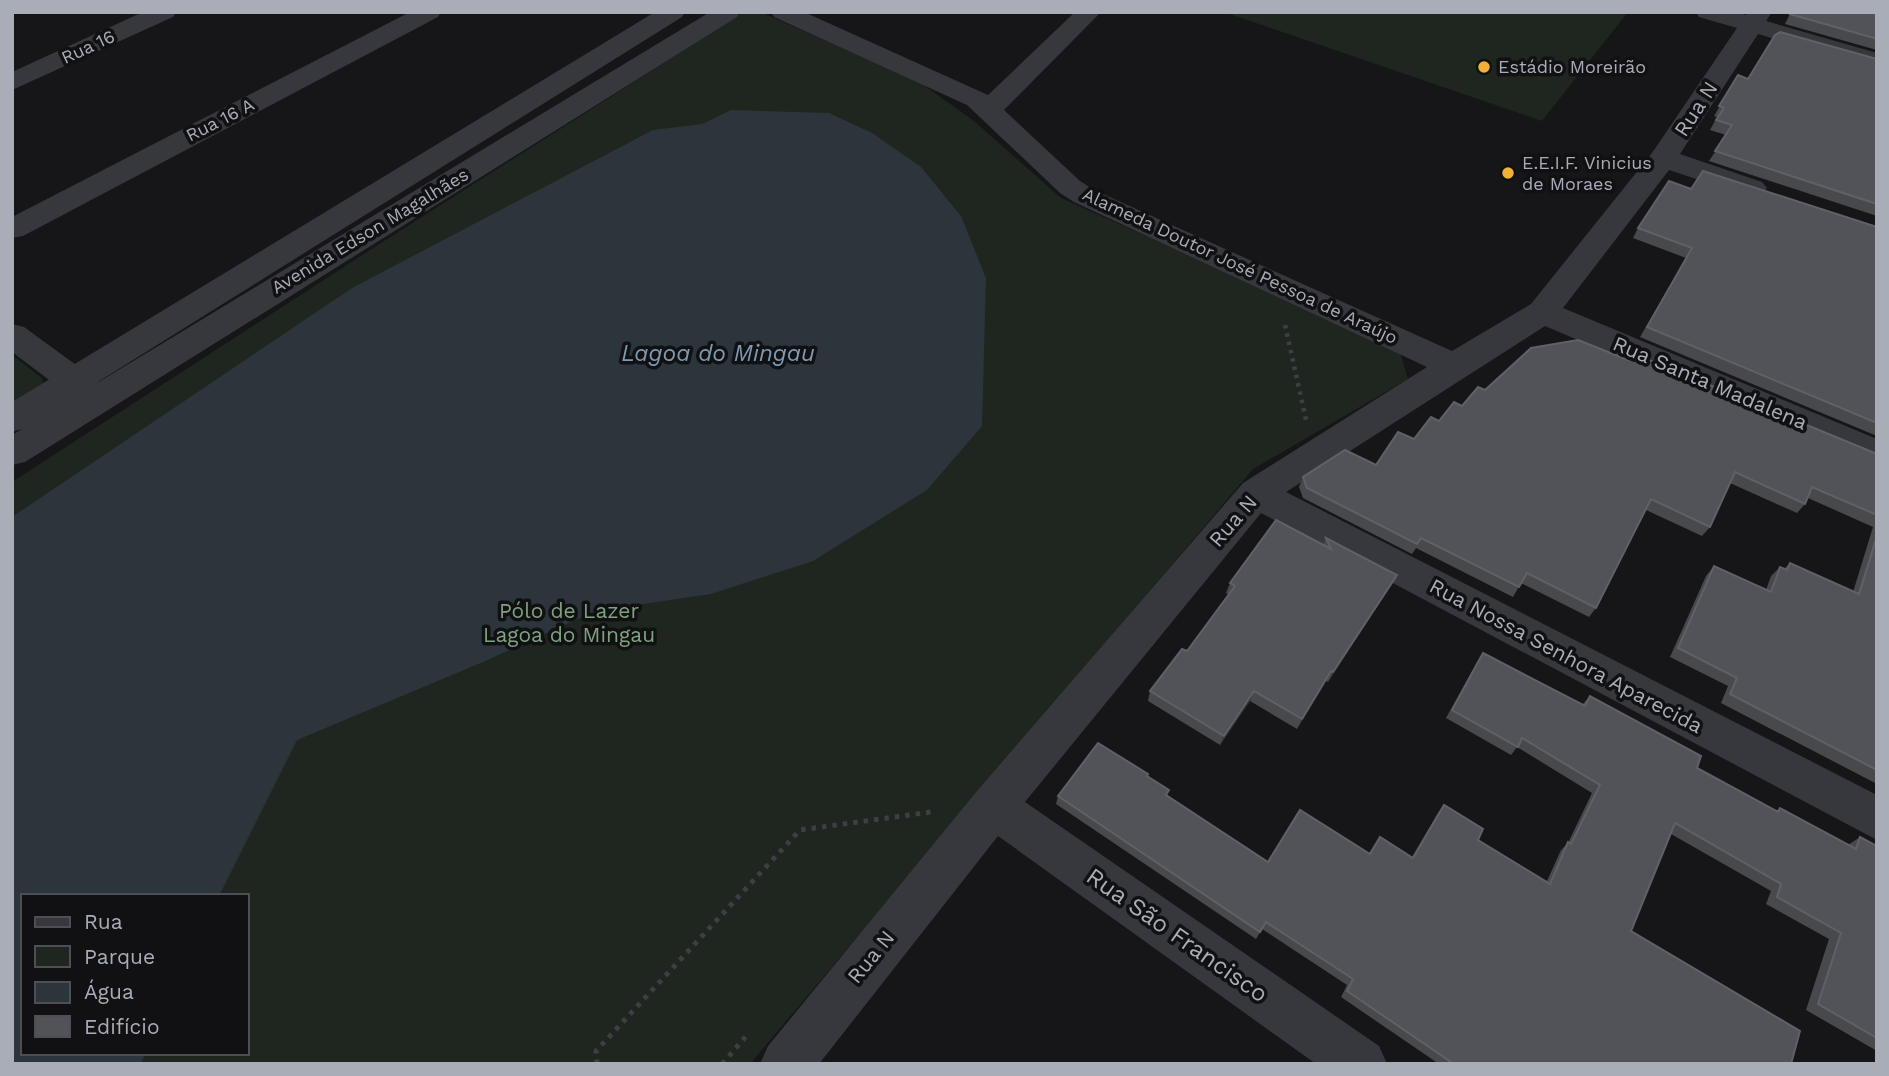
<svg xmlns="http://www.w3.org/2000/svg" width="1889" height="1076" font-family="'Work Sans',sans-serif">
  <rect width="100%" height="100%" fill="#161618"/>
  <g fill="#1e261f" fill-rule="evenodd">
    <path d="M760 12 918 81 974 121 1061 198 1399 349 1408 379 1253 469 750 1064H12V482L367 252 742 13ZM23 896H247V1053H23Z"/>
    <polygon points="1224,12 1628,12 1542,121"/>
    <polygon points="12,355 42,378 43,383 12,410"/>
  </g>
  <polygon fill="#2c353c" points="731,110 829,113 872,133 921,167 961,216 986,278 982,426 927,490 813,561 711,594 595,611 483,662 297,740 219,896 23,896 23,1053 145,1053 141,1064 12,1064 12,517 352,288 653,130 702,124"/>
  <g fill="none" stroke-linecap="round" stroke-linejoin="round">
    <polyline stroke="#3d3f44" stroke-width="4.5" stroke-dasharray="3.5 5" stroke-linecap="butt" points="1285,325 1306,420"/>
    <g stroke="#3d3f44" stroke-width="5" stroke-dasharray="4.5 6" stroke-linecap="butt">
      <polyline points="597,1064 596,1051 800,830 931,812"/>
      <polyline points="722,1064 748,1034"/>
    </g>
    <g fill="#37383d" fill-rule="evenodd">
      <polygon points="143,12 176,12 173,17 12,90 12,72"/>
      <polygon points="410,12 441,12 438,17 23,236 12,238 12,217"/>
      <polygon points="771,12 804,12 988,95 1075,12 1101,12 1004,110 1080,181 1094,190 1452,351 1531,304 1652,153 1737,28 1699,17 1696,12 1736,12 1746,15 1747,12 1772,12 1766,21 1877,53 1877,69 1758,34 1680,154 1762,182 1767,188 1762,194 1752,197 1742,194 1669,170 1563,308 1877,439 1877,467 1545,326 1286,492 1877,795 1877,840 1261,513 1025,802 1379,1046 1387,1064 1316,1064 998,836 819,1064 760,1064 768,1046 977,791 1243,483 1427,367 1074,202 1060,193 967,105 774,17"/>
      <polygon points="12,324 24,327 109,389 114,398 109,407 97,410 85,407 12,352"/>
    </g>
    <polygon fill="#37383d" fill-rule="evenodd" points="655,12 685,12 682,17 69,400 710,12 740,12 737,17 25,462 12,465 12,435 22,429 12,432 12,402"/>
  </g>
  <g fill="#47494d">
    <polygon points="1791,12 1877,12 1877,50 1785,24"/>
    <polygon points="1877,59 1877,216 1709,161 1726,135 1710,130 1717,117 1714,116 1738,75 1748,79"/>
    <polygon points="1691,189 1877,227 1877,436 1640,337 1686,258 1633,238 1638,228"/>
    <polygon points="1628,360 1877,454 1877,784 1721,703 1728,686 1670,657 1706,576 1714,566 1766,590 1771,576 1780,567 1784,569 1790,563 1853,592 1873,527 1808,498 1805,504 1797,513 1730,483 1710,527 1702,536 1646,510 1596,608 1589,617 1521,583 1513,597 1416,548 1412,554 1303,498 1299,487 1303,477 1376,465 1485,390"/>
    <polygon points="1326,538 1397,575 1391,585 1328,682 1326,681 1297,729 1250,701 1220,745 1148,701 1150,691 1187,651 1229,595 1226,593 1230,583 1323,545"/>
    <polygon points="1483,653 1582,705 1590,696 1697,768 1776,811 1780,808 1848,845 1860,837 1877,846 1877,1051 1806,1010 1829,939 1766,904 1771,891 1671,834 1631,931 1791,1064 1439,1064 1341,997 1347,985 1262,929 1256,939 1056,804 1058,796 1148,774 1147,777 1167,795 1268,862 1369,853 1380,837 1412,857 1438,813 1444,805 1478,840 1547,881 1561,850 1568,843 1592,793 1517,747 1511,755 1446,718 1477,662"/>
  </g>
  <g fill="#2f3033">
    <polygon points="1397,575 1391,585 1328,682 1333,672"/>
    <polygon points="1331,671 1326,681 1297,729 1302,719"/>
    <polygon points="1254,691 1250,701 1220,745 1224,736"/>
  </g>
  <g fill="#525359" stroke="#5f6168" stroke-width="2">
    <polygon points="1791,12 1877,12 1877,39 1790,14"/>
    <polygon points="1780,32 1877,59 1877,204 1715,151 1732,125 1716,120 1724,108 1719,106 1738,75 1748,79 1775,35"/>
    <polygon points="1703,171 1877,227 1877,423 1647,327 1692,248 1638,228 1669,181 1691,189"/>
    <polygon points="1578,340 1628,360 1632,353 1877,454 1877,515 1812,487 1805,504 1735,472 1710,527 1651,499 1596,608 1527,573 1519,587 1421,538 1417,544 1307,488 1303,477 1345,450 1376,465 1398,432 1414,439 1431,417 1439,421 1454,402 1462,406 1478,387 1485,390 1531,348"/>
    <polygon points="1276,520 1331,549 1326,538 1397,575 1333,672 1331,671 1302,719 1254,691 1224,736 1150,691 1182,649 1187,651 1235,586 1230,583"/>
    <polygon points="1877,536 1877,770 1730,694 1737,678 1678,648 1714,566 1771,592 1780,567 1787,570 1790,563 1859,594"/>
    <polygon points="1483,653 1585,706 1590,696 1701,756 1697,768 1778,812 1780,808 1856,849 1860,837 1877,846 1877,1038 1818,1004 1841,933 1777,897 1781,884 1675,823 1631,931 1800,1031 1791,1064 1454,1064 1347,991 1353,979 1266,922 1260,932 1058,796 1098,743 1148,774 1147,776 1169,790 1166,795 1268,862 1300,810 1370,854 1380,837 1413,858 1444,805 1483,829 1478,840 1550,884 1568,842 1571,844 1600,785 1522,738 1518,747 1452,710"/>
  </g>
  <g fill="#f2b134" stroke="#111113" stroke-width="2.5">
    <circle cx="1484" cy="67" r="7"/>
    <circle cx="1508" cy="173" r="7"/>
  </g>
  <g text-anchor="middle" stroke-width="7" stroke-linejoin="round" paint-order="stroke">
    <g font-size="18" fill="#a8adb8" stroke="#111113">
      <text transform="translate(88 47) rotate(-25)" y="6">Rua 16</text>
      <text transform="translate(220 120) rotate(-27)" y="6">Rua 16 A</text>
      <text transform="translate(370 231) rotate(-31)" y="6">Avenida Edson Magalhães</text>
      <text transform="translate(1240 266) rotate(25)" y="6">Alameda Doutor José Pessoa de Araújo</text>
    </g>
    <g font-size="18" fill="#a8adb8" stroke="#111113" text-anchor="start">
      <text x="1498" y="73">Estádio Moreirão</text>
      <text x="1522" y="169">E.E.I.F. Vinicius<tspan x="1522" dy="21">de Moraes</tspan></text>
    </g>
    <g font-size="21" fill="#a8adb8" stroke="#111113">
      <text transform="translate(1696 109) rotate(-57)" y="7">Rua N</text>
      <text transform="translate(1710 383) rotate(23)" y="7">Rua Santa Madalena</text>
      <text transform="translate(1233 521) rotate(-49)" y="7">Rua N</text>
      <text transform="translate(1566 656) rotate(28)" y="7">Rua Nossa Senhora Aparecida</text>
      <text transform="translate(871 957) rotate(-51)" y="7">Rua N</text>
    </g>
    <g font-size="21" fill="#7fa381" stroke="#111113">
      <text x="569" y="618">Pólo de Lazer<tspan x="569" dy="24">Lagoa do Mingau</tspan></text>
    </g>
    <g font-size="23" font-style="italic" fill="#7f9bb3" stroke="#111113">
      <text x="718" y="361">Lagoa do Mingau</text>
    </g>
    <g font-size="24" fill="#a8adb8" stroke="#111113">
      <text transform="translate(1177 935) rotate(35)" y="8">Rua São Francisco</text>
    </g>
  </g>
  <rect width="1889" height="1076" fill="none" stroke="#a8adb8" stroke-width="28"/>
  <rect x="21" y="894" width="228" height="161" fill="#111113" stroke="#4d4f55" stroke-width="2"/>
  <rect x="35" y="917" width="35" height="10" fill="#37383d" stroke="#4d4f55" stroke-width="2"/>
  <text x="84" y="929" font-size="21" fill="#a8adb8">Rua</text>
  <rect x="35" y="946" width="35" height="21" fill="#1e261f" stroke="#4d4f55" stroke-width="2"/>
  <text x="84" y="964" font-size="21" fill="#a8adb8">Parque</text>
  <rect x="35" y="982" width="35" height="21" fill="#2c353c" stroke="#4d4f55" stroke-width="2"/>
  <text x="84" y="999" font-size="21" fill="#a8adb8">Água</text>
  <rect x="35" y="1016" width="35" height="21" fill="#525359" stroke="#4d4f55" stroke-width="2"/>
  <text x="84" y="1034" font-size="21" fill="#a8adb8">Edifício</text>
</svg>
